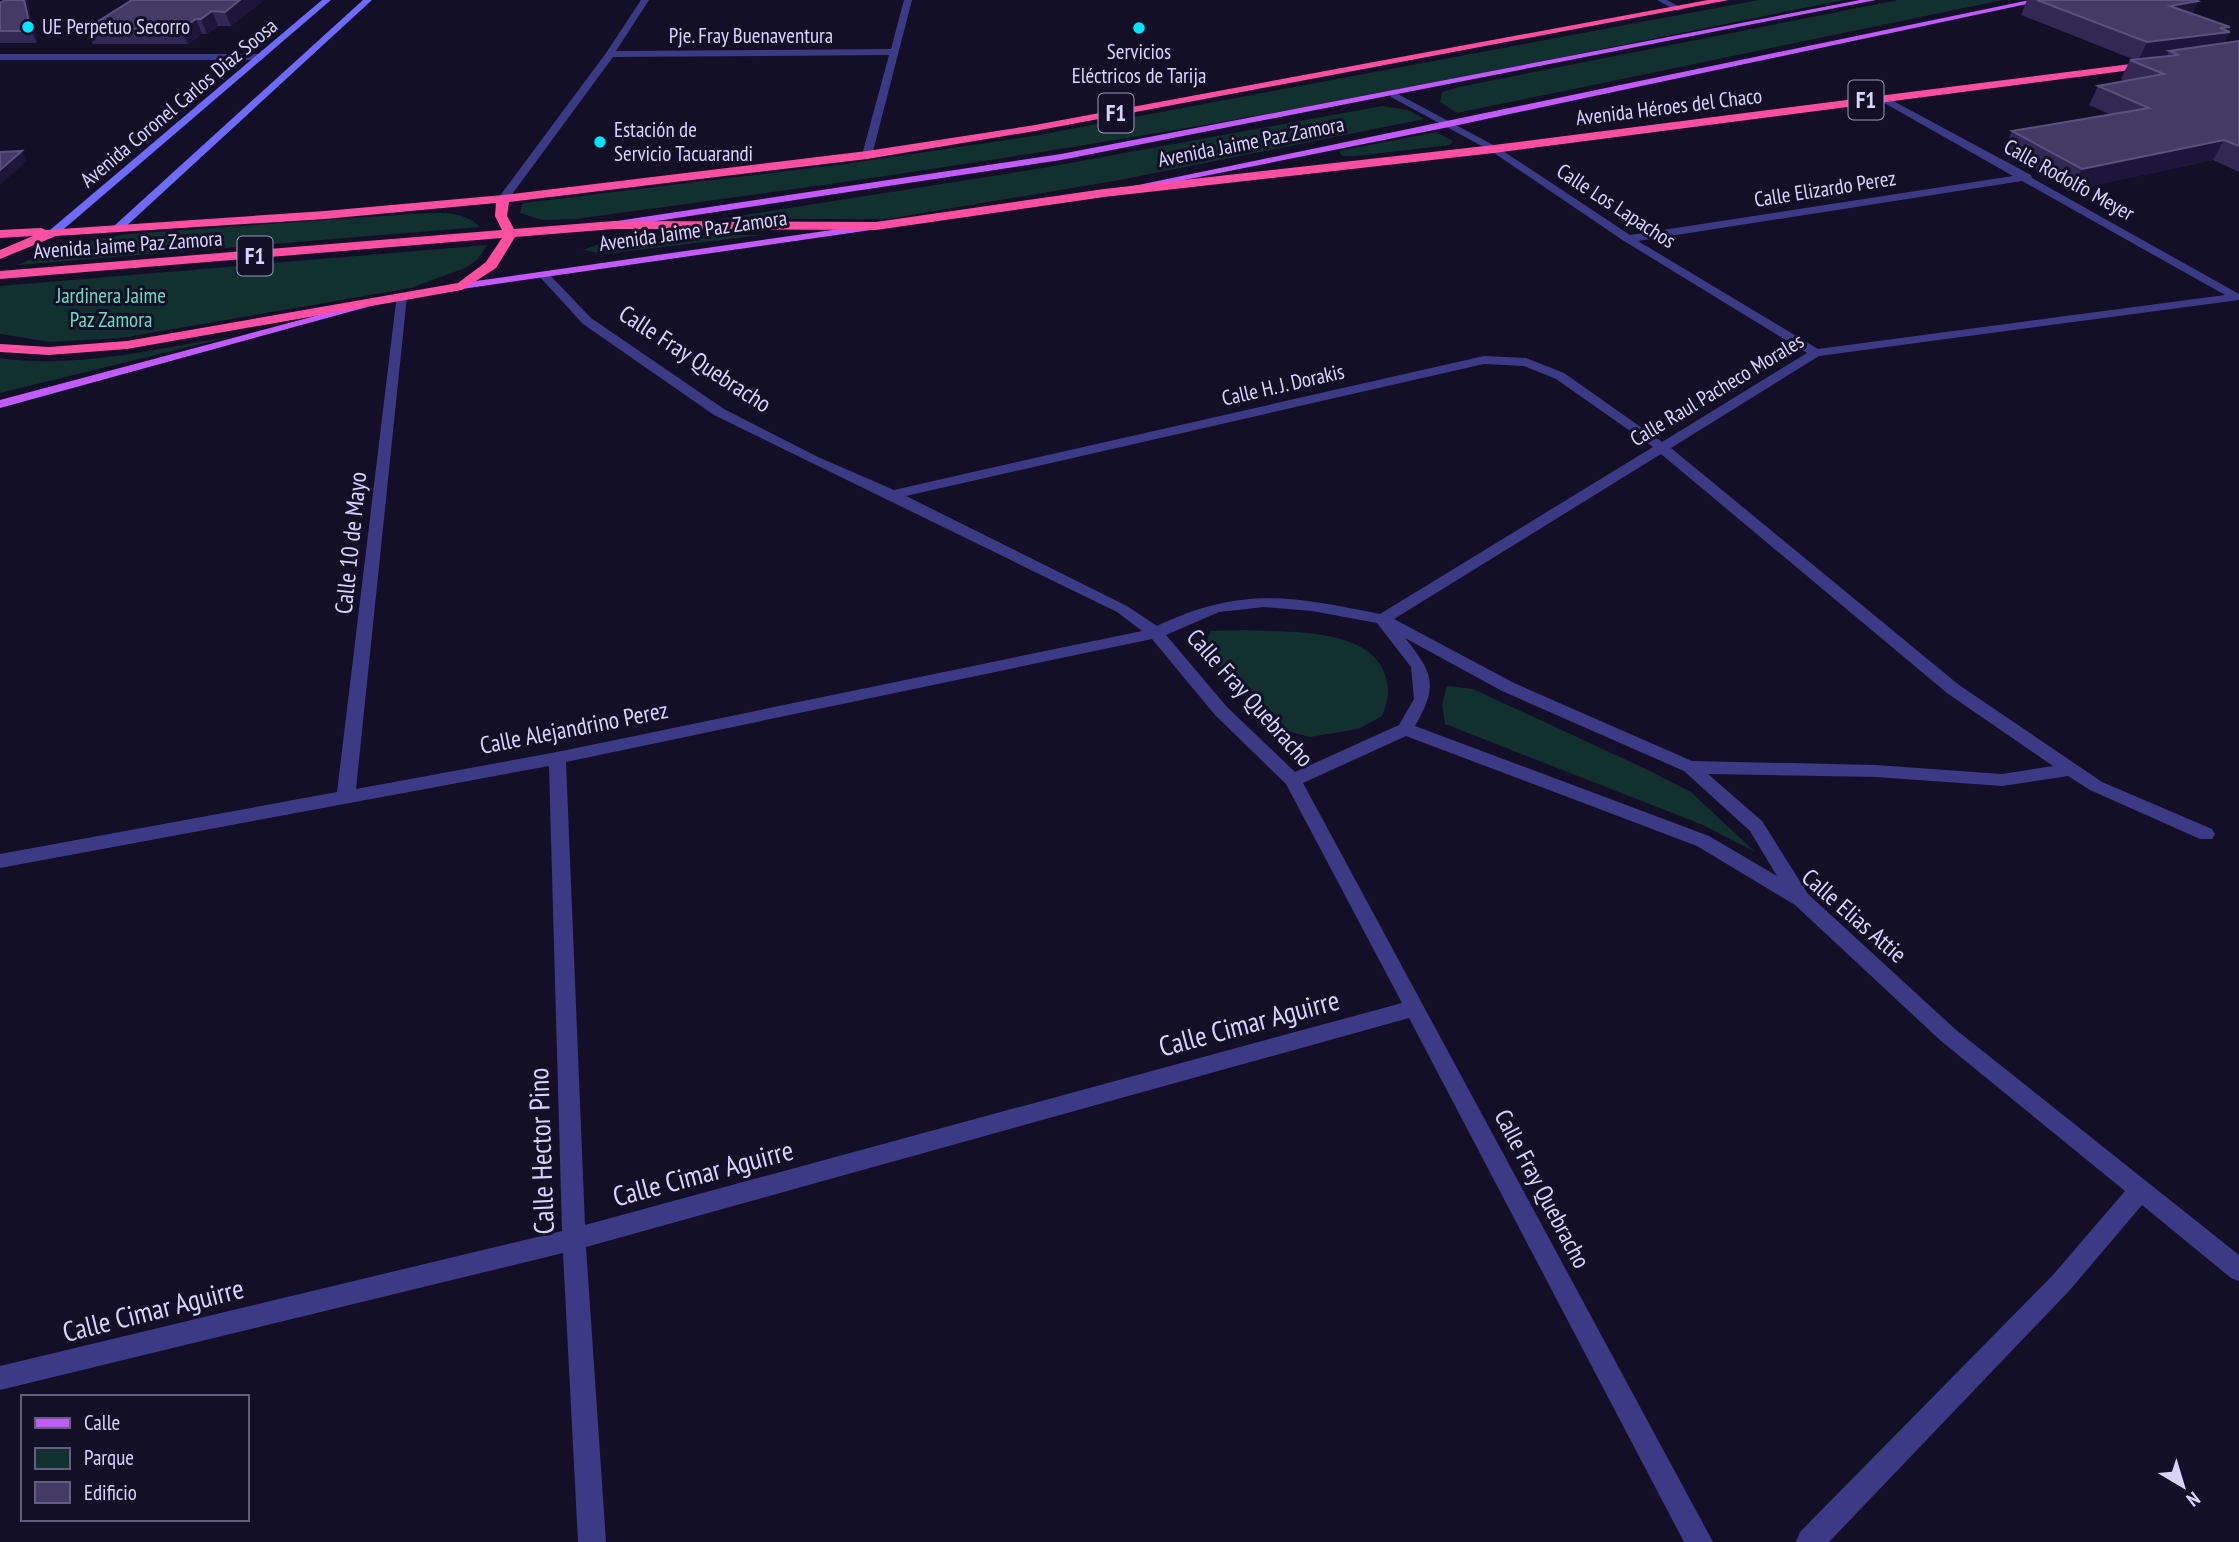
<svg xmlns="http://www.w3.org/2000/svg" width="2239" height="1542" font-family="'PT Sans Narrow',sans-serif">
  <rect width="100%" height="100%" fill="#130f26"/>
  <g fill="#12302f">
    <path d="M1759 0H1845C1667 35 1490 73 1311 106 1067 151 822 186 575 219L542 220 520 213 523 203 845 164 1033 136Z"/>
    <polygon points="1898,0 2003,0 1457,113 1440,102 1442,92 1459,87"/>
    <polygon points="1382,106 1408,110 1424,119 1120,180 887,219 720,219 1043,168"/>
    <polygon points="1436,132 1453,141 1450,145 1356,156 1342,156 1339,151"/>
    <path d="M426 213C446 213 465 212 480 227L17 265C53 249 89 241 128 234Z"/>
    <polygon points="676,235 763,235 604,254 583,250 618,237"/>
    <polygon points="487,245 478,259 465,268 411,288 121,338 50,342 0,334 0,286"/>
    <path d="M229 337 0 393V358C75 369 155 349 229 337Z"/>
    <path d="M1243 630C1290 633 1385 625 1388 690 1389 698 1385 708 1382 716L1358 729 1310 737 1275 728 1202 648 1211 631Z"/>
    <polygon points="1447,686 1473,689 1648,770 1691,792 1755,852 1703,825 1445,724 1442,705"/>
  </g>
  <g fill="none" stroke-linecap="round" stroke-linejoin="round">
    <g fill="#3d3a85" fill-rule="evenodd">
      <polygon points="641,0 649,0 616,51 891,49 904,0 912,0 872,155 867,158 862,155 889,55 613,57 507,201 499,201 499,197 606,53"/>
      <polygon points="1657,0 1667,0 1684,9 1677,11"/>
      <polygon points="0,54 261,54 265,57 261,60 0,60"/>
      <path d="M1394 92 1497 147 1630 235 2013 176 1879 100V96L1882 95 2031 175 2032 178 2239 294V300L1819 356 1671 448 1959 685 2102 782 2212 829 2215 834 2212 839H2200L2090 790 2068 776 2002 786 1876 777 1708 774 1762 821 1808 894 1955 1029 2239 1255V1281L2231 1278 2142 1205 2069 1291 1829 1542H1796L1800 1532 2053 1275 2125 1191 1941 1041 1795 905 1697 846 1406 736 1303 783 1713 1542H1684L1409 1018 586 1247 606 1542H578L563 1253 0 1390V1366L562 1231 549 766 0 868V854L337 792 397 294 407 296 356 789 557 752 1142 631 1117 612 714 415 583 324 539 276V272H547L591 318 724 409 818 457 894 490 1484 356 1526 358 1564 373 1662 442 1807 353 1624 241 1491 151 1391 97V93ZM2022 181 2225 295 1818 349 1638 241ZM1484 364 1524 366 1556 379 1653 447 1380 614C1292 596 1241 586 1157 626L1127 606 906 496ZM1661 454 1947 693 2053 766 2002 774 1876 765 1692 761 1514 683 1394 619ZM1264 607 1312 611 1377 623 1411 667 1414 699 1399 725 1295 772 1227 707 1166 635 1219 612ZM1405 638 1502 691 1684 771 1750 831 1777 876 1709 836 1415 726C1438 686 1434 674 1405 638ZM1152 639 1215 715 1286 784 1402 1003 585 1225 566 762Z"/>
    </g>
    <g fill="#6f6bff" fill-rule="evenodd">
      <polygon points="322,0 331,0 58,234 50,234 50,230"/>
      <polygon points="363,0 372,0 122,230 114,230 114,226"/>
    </g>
    <g fill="#c25bff" fill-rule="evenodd">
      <polygon points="1860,0 1876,0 1061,160 617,227 612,224 617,221 1061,154"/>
      <polygon points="2030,0 2046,0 1449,127 1124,192 1119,189"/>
      <polygon points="874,224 879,227 878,229 462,289 456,286 462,283"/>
      <polygon points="368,302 378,304 0,408 0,400"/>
    </g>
    <polygon fill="#ff4fa3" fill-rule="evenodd" points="1708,0 1729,0 1035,131 867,159 509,202 507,216 514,229 614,221 876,222 1104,189 1494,145 2154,61 2159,64 2154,67 1494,153 1104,197 876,230 614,229 515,237 496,268 462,290 127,349 49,355 0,352 0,344 49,347 127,341 458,283 486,262 502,238 0,279 0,271 502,230 495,216 496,203 325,219 56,236 0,259 0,250 33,236 0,238 0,230 41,228 46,230 325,211 503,195 867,151 1035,125"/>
  </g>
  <g fill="#312854">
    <polygon points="5,0 27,0 37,43 0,43 0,3"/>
    <polygon points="264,0 231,26 218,26 207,34 202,34 188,44 93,44 86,29"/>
    <polygon points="2027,0 2198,1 2192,14 2228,31 2225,43 2239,41 2239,172 2213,160 2072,190 2003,151 2012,131 2109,114 2089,105 2098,86 2125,81 2121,79 2130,60 2135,60 2021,15"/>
  </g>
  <g fill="#1d163a">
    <polygon points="24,0 27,0 28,3 37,43 31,31"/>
    <polygon points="240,0 264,0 231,26 225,12"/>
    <polygon points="2198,1 2189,19 2170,6"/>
    <polygon points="212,11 218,26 207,34 201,19"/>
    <polygon points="196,19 202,34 188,44 181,29"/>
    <polygon points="2230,27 2228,32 2230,32 2221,51 2179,55 2169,51 2166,58 2138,61 2147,42"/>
    <polygon points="2224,140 2213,160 2072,190 2082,169"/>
    <polygon points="22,151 27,161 0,185 0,170"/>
  </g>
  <g fill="#433a66" stroke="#5a527e" stroke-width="2">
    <polygon points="5,0 24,0 31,31 0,31 0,3"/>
    <polygon points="132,0 240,0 225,12 212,11 201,19 196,19 181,29 86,29"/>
    <polygon points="2037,0 2196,0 2198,1 2170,6 2230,27 2220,28 2230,32 2147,42"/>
    <polygon points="2239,41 2239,146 2224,140 2082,169 2012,131 2149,108 2098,86 2164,74 2130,60 2179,55 2169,51"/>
    <polygon points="22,151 0,170 0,152"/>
  </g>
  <g fill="#00e5ff" stroke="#130f26" stroke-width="2.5">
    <circle cx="28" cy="27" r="7"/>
    <circle cx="1139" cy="28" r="7"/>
    <circle cx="600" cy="142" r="7"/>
  </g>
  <g text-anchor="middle" stroke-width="6" stroke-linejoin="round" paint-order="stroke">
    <g font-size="21" fill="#d9d4ff" stroke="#130f26" text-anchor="start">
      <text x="42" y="34">UE Perpetuo Secorro</text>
      <text x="1139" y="59" text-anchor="middle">Servicios<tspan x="1139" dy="24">Eléctricos de Tarija</tspan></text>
      <text x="614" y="137">Estación de<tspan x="614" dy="24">Servicio Tacuarandi</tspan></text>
    </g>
    <g font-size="21" fill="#d9d4ff" stroke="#130f26">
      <text x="751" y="43">Pje. Fray Buenaventura</text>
      <text transform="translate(179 103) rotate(-40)" y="7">Avenida Coronel Carlos Diaz Soosa</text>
      <text transform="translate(1669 107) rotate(-7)" y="7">Avenida Héroes del Chaco</text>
      <text transform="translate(1251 142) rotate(-11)" y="7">Avenida Jaime Paz Zamora</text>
      <text transform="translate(2069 180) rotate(29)" y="7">Calle Rodolfo Meyer</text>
      <text transform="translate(1825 189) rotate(-9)" y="7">Calle Elizardo Perez</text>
      <text transform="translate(1616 206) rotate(33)" y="7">Calle Los Lapachos</text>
      <text transform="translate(693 231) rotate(-8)" y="7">Avenida Jaime Paz Zamora</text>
      <text transform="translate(128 245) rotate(-4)" y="7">Avenida Jaime Paz Zamora</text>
      <text transform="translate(1283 385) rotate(-13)" y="7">Calle H. J. Dorakis</text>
      <text transform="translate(1717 390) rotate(-31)" y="7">Calle Raul Pacheco Morales</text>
    </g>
    <g font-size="21" fill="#5fe0c0" stroke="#130f26">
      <text x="111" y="303">Jardinera Jaime<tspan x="111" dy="24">Paz Zamora</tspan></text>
    </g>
    <g fill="#130f26" stroke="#9e99be" stroke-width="2">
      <rect x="1848.5" y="80.5" width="35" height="39" rx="5"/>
      <rect x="1098.5" y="93.5" width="35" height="39" rx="5"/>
      <rect x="237.5" y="236.5" width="35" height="39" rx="5"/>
    </g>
    <g font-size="23" font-weight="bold" fill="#d9d4ff">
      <text x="1866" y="108">F1</text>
      <text x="1116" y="121">F1</text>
      <text x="255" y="264">F1</text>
    </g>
    <g font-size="24" fill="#d9d4ff" stroke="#130f26">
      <text transform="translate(695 359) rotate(33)" y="8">Calle Fray Quebracho</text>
      <text transform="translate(351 543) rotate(-84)" y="8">Calle 10 de Mayo</text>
      <text transform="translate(1250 698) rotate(48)" y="8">Calle Fray Quebracho</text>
      <text transform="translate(574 728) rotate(-11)" y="8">Calle Alejandrino Perez</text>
      <text transform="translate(1854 916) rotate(41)" y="8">Calle Elias Attie</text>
      <text transform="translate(1542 1189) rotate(62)" y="8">Calle Fray Quebracho</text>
    </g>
    <g font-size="28" fill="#d9d4ff" stroke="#130f26">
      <text transform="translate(1249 1023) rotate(-15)" y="10">Calle Cimar Aguirre</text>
      <text transform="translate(541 1151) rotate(-92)" y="10">Calle Hector Pino</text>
      <text transform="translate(703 1173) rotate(-15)" y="10">Calle Cimar Aguirre</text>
      <text transform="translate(153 1310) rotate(-14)" y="10">Calle Cimar Aguirre</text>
    </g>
  </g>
  <rect x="21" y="1395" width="228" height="126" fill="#130f26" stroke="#625e7d" stroke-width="2"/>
  <rect x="35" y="1418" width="35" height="10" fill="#c25bff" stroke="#625e7d" stroke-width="2"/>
  <text x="84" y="1430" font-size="21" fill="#d9d4ff">Calle</text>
  <rect x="35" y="1448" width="35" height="21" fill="#12302f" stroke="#625e7d" stroke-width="2"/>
  <text x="84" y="1465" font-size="21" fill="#d9d4ff">Parque</text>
  <rect x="35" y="1482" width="35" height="21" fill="#433a66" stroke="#625e7d" stroke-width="2"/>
  <text x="84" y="1500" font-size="21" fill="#d9d4ff">Edificio</text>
  <g transform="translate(2183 1486) rotate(142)" stroke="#130f26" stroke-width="5" paint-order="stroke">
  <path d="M0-5L12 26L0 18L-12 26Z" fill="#d9d4ff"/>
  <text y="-10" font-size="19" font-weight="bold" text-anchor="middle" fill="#d9d4ff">N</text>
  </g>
</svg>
